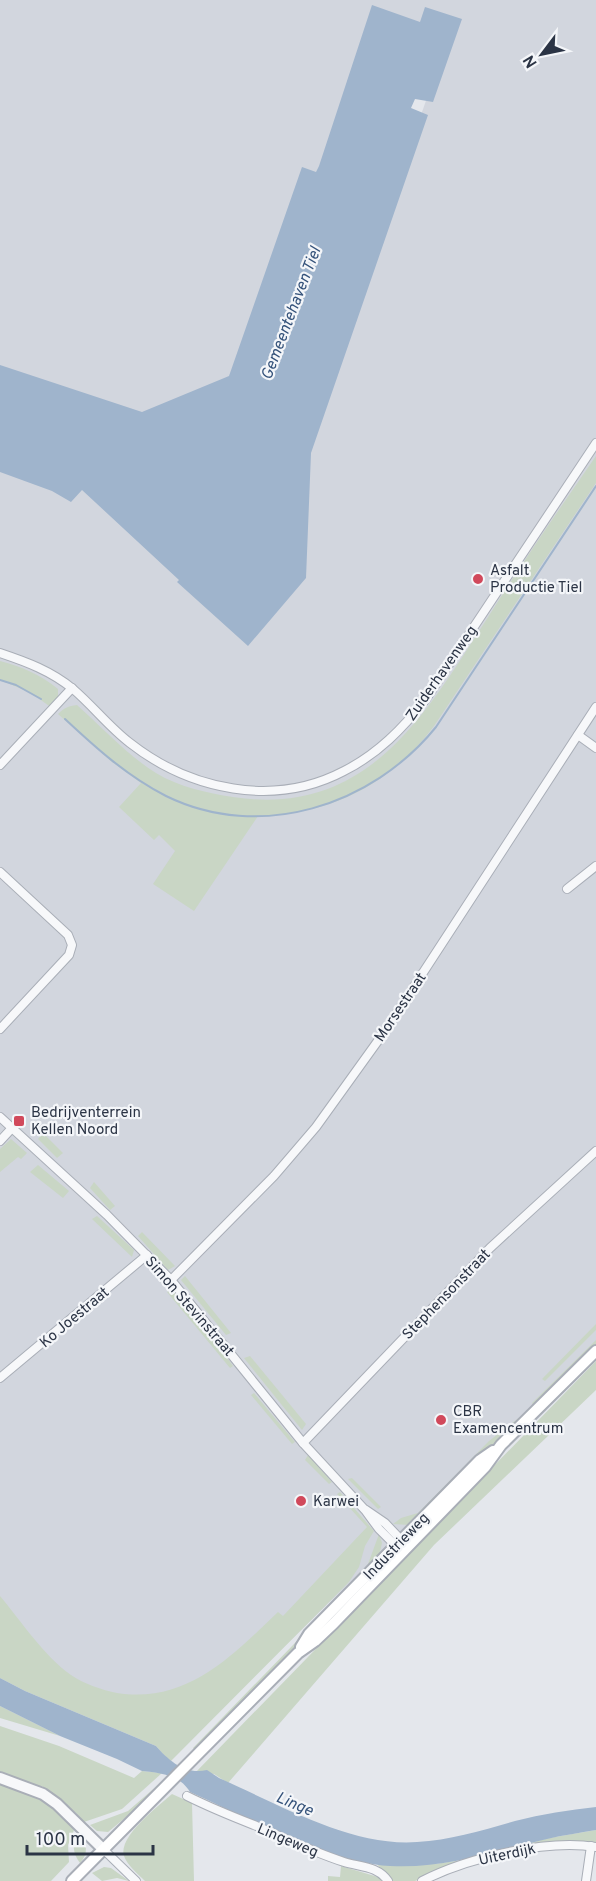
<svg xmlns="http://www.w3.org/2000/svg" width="596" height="1881" font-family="Overpass,sans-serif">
  <rect width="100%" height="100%" fill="#e4e7ec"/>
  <polygon fill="#d2d6de" points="0,0 596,0 596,1343 194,1734 67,1678 0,1602 0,461 303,450 453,24 325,182 234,380 141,417 0,372"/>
  <g fill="#c9d6c5">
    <path d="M596 456V483L434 726C390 785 331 814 258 816L194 911 153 884 175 851 159 835 154 840 119 807 141 783 112 762 58 714C64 708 68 706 77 705 103 728 127 755 156 773 179 787 207 793 233 797 370 818 427 711 490 614 524 560 560 508 596 456Z"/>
    <path d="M0 661C22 667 40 674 58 689V701L52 708 31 693 0 680Z"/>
    <polygon points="43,1133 63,1153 57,1158 38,1139"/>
    <polygon points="11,1139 27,1153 21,1159 18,1157 0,1172 0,1149"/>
    <polygon points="38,1165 69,1191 63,1198 30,1172"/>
    <polygon points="94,1182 115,1206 110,1210 90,1188"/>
    <polygon points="97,1216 134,1250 132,1257 92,1219"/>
    <polygon points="142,1232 175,1266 168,1270 138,1236"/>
    <polygon points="185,1276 231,1333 226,1335 181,1280"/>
    <path d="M172 1289C191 1315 215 1338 233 1366L230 1368 167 1292Z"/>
    <polygon points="596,1324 596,1330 545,1381 542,1379"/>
    <polygon points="596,1340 596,1346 410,1525 393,1524 401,1518 418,1513 489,1441 534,1406 532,1403"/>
    <polygon points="250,1356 306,1424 302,1430 244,1358"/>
    <polygon points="596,1361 596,1390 434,1545 228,1783 214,1774 195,1773"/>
    <polygon points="254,1393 295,1442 292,1444 251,1395"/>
    <polygon points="308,1455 332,1482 329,1484 305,1460"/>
    <polygon points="352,1478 381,1507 378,1509 348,1479"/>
    <path d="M340 1492 374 1531 365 1546 359 1567 349 1582 170 1762 156 1746 25 1691 0 1678V1596C21 1621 44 1656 71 1675 84 1684 102 1690 117 1693 187 1704 232 1656 278 1612L283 1616 367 1527 337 1494Z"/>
    <polygon points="379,1534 382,1543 379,1556 263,1681 195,1750 193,1748 357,1579 368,1564"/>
    <polygon points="0,1706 60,1736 0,1718"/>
    <polygon points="0,1726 59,1746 134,1778 142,1771 162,1773 122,1809 84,1822 76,1813 42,1786 33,1787 0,1774"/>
    <polygon points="166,1778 137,1808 108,1832 97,1831 90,1825 128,1811"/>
    <polygon points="0,1783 17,1790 30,1791 59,1811 74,1830 68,1845 69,1862 51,1881 0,1881"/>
    <path d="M172 1794 192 1803 194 1881H145C138 1874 127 1865 124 1856 118 1836 158 1807 172 1794Z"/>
    <polygon points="596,1830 596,1843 507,1849 549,1838"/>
    <path d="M79 1834C87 1844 89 1853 80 1863 73 1854 71 1843 79 1834Z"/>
    <path d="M472 1858 415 1881H391L377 1864C409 1868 441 1864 472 1858Z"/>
    <polygon points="341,1866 378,1877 382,1881 328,1881 328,1876 340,1877"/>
    <polygon points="104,1867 111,1868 129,1881 117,1878 102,1881 92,1873"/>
  </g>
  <g fill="#9fb4cc">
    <polygon points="372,5 420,22 425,7 462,19 433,102 415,99 411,108 428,115 311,453 306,578 248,646 177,582 179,580 82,490 71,502 52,491 0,472 0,365 142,412 229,376 302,167 316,172 319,166"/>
    <path d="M0 1678 25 1691 156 1746C170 1762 186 1775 207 1770L219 1778C278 1804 352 1847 417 1842 451 1840 483 1830 515 1821 542 1814 569 1810 596 1807V1830C580 1833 563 1835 547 1839 495 1851 445 1869 390 1866 328 1862 248 1818 190 1792 180 1775 161 1773 142 1771L117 1759 60 1736 0 1706Z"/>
  </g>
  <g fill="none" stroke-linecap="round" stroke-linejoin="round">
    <g stroke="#9fb4cc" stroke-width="2">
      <polyline points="0,680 16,685 41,699"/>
      <path d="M65 719C96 748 127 776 166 796 260 842 372 806 436 727L596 486"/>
    </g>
    <defs>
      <g id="minor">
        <path d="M0 653C27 662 51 671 73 689 93 706 109 727 130 743 190 790 274 808 344 771 378 754 403 728 426 699L596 443"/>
        <polyline points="578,735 596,748"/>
        <polyline points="0,765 72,688"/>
        <polyline points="0,872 68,935 72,945 69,955 0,1029"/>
        <polyline points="567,889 596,866"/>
        <polyline points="0,1117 107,1215 171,1280 303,1443 365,1510 379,1529 396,1546 401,1547"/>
        <polyline points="0,1141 12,1128"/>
        <polyline points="171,1280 274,1176 316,1127 385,1031 596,707"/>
        <polyline points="0,1378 147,1255"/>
        <polyline points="303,1443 490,1248 596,1151"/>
        <polyline points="366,1510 385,1523 404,1543"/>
        <path d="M187 1796C209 1807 231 1816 254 1825 284 1838 313 1852 344 1862 360 1867 378 1866 388 1881"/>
        <polyline points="103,1849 136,1881"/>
        <path d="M422 1881C467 1858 546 1839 596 1847"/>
        <polyline points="586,1881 591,1846"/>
      </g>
      <polyline id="tertiary" points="0,1778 43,1794 57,1804 103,1849"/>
      <g id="secondary">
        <polyline points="301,1647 309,1634 480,1460 493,1451"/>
        <polyline points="72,1881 298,1653 315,1641 334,1623 485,1467 501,1445 596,1351"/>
      </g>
    </defs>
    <use href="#minor" stroke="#a9aeb7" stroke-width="10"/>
    <use href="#tertiary" stroke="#a9aeb7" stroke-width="14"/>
    <use href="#secondary" stroke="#a9aeb7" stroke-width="14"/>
    <use href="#minor" stroke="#f7f8fa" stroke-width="8"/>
    <use href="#tertiary" stroke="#f7f8fa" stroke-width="10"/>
    <use href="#secondary" stroke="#fff" stroke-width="10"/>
  </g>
  <g fill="#d1495b" stroke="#f4f6f9" stroke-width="2">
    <circle cx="478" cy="579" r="6"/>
    <rect x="13" y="1115" width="12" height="12" rx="3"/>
    <circle cx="441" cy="1420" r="6"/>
    <circle cx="301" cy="1501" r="6"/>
  </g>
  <g text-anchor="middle" stroke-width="4.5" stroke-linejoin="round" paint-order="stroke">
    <g font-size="15" fill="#2b3445" stroke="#f4f6f9" text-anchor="start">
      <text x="490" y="575">Asfalt<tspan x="490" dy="17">Productie Tiel</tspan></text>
      <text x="31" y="1117">Bedrijventerrein<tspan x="31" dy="17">Kellen Noord</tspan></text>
      <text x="453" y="1416">CBR<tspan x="453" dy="17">Examencentrum</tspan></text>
      <text x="313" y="1506">Karwei</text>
    </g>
    <g font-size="15" fill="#2b3445" stroke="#f4f6f9">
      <text transform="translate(441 673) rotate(-55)" y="5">Zuiderhavenweg</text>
      <text transform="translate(400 1007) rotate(-56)" y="5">Morsestraat</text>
      <text transform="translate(446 1294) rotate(-46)" y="5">Stephensonstraat</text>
      <text transform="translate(190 1306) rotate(49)" y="5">Simon Stevinstraat</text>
      <text transform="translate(74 1317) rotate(-40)" y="5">Ko Joestraat</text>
      <text transform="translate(396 1546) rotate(-46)" y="5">Industrieweg</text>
      <text transform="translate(288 1840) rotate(23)" y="5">Lingeweg</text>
      <text transform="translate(507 1854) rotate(-12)" y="5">Uiterdijk</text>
    </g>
    <g font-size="16" font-style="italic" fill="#34527a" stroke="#f4f6f9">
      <text transform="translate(290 313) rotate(-69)" y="6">Gemeentehaven Tiel</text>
      <text transform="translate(295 1803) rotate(23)" y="6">Linge</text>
    </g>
  </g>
  <g transform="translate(542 54) rotate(238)" stroke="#f4f6f9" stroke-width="4.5" paint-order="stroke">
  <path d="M0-4.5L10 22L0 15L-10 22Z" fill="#2b3445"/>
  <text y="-9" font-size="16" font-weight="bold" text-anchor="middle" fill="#2b3445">N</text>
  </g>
  <path d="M27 1845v9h126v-9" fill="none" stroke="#2b3445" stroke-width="3"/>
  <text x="36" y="1845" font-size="18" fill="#2b3445" stroke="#f4f6f9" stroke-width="4.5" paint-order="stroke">100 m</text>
</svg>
